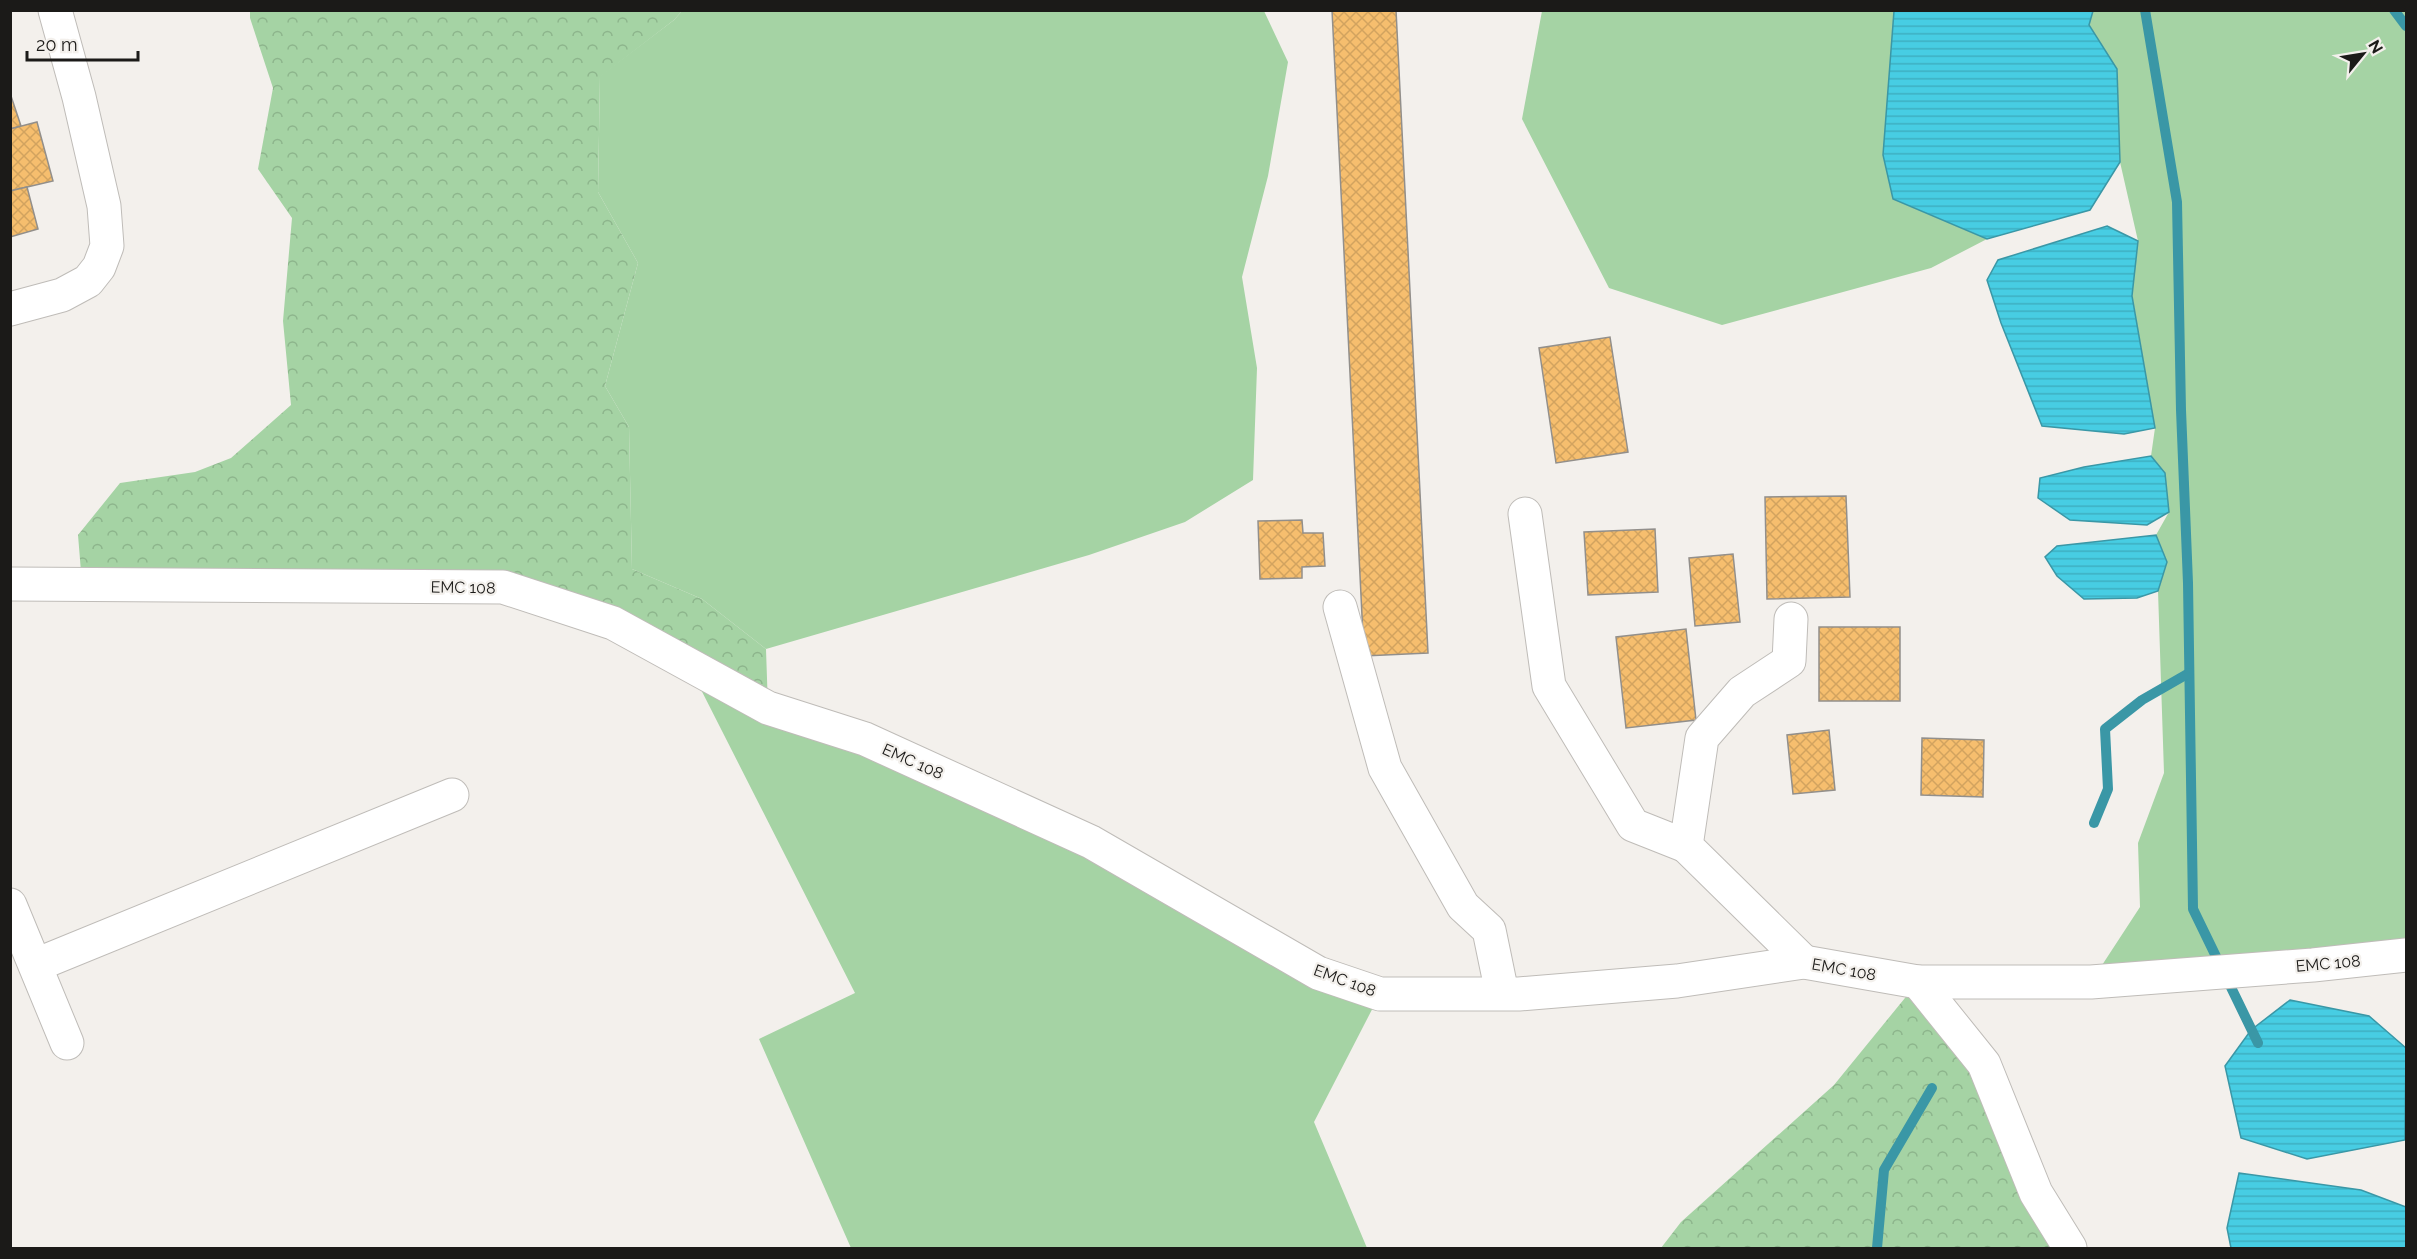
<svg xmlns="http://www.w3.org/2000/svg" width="2417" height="1259" font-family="Raleway,sans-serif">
  <defs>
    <pattern id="forest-crowns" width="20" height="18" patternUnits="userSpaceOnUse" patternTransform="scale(1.5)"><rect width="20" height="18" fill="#a5d3a4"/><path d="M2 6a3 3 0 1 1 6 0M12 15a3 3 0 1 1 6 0" fill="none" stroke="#8db58c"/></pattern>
    <pattern id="water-rules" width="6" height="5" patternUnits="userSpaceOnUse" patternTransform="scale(1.5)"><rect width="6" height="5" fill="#47cde3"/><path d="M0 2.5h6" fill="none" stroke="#3eafc2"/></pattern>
    <pattern id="building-cross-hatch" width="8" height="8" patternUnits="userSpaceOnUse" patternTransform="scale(1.5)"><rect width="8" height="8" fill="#f6be6e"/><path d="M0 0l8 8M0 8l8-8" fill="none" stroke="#d2a35f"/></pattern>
  </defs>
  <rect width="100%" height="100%" fill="#f3f0ec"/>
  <g fill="#a5d3a4">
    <polygon points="2093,10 2406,11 2406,955 2091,982 2140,907 2138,843 2164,773 2158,591 2167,562 2156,535 2169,512 2165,473 2151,456 2155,428 2132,295 2138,241 2120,162 2117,69 2089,25"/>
    <polygon points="682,11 1264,11 1288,62 1268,176 1242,277 1257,368 1253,480 1185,522 1089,555 766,649 702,599 632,569 629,427 605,386 638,263 598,192 600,76 674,20"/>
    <polygon points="1542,11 1894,11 1893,199 1987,239 1931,268 1722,325 1609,288 1522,119"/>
    <polygon points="688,664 1380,994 1314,1122 1367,1248 851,1248 759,1039 855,993"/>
  </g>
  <g fill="url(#forest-crowns)">
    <polygon points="250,11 682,11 674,20 600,77 598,192 638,263 605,386 629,427 632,569 702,599 766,649 768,708 503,587 82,584 78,535 120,483 195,472 231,458 291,405 283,321 292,218 258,169 273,88 250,18"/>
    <polygon points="1918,982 2070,1248 1661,1248 1681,1222 1834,1085"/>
  </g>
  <g fill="url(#water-rules)" stroke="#3a97a6" stroke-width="1.5">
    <polygon points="1894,11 2093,11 2089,25 2117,69 2120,162 2090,210 1987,239 1893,199 1883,155"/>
    <polygon points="2107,226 2138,241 2132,296 2155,428 2124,434 2042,426 2001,323 1987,280 1998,260"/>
    <polygon points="2151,456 2165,473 2169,512 2147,525 2070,520 2038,498 2040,478 2084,467"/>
    <polygon points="2156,535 2167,562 2158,591 2137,598 2084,599 2057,576 2045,557 2057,546"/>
    <polygon points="2290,1000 2369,1016 2406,1048 2405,1140 2307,1159 2241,1138 2225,1066 2251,1030"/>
    <polygon points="2239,1173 2361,1190 2406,1207 2406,1248 2231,1248 2227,1228"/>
  </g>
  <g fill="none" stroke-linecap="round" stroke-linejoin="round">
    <g stroke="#3a97a6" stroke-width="10">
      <polyline points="2145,10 2177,202 2181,410 2188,583 2193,909 2258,1043"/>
      <polyline points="2394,10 2406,26"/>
      <polyline points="2094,823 2108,789 2105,729 2142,700 2189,673"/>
      <polyline points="1877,1248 1884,1170 1932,1088"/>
    </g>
  </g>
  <g fill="url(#building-cross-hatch)" stroke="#928f8b" stroke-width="1.5">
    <polygon points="1332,10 1396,10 1428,653 1364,656"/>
    <polygon points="10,93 21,126 10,129"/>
    <polygon points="37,122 53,181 10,191 10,129"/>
    <polygon points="27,187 38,229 10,237 10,191"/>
    <polygon points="1610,337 1628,452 1556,463 1539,348"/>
    <polygon points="1846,496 1850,597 1767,599 1765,497"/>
    <polygon points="1302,520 1303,533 1323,533 1325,566 1302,567 1302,578 1260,579 1258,521"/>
    <polygon points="1655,529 1658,592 1588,595 1584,532"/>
    <polygon points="1733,554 1740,622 1695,626 1689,558"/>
    <rect x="1819" y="627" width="81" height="74"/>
    <polygon points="1686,629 1696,720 1626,728 1616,637"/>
    <polygon points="1829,730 1835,790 1793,794 1787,735"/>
    <polygon points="1922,738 1984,740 1983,797 1921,795"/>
  </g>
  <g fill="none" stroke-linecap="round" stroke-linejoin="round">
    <defs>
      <g id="minor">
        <polyline points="10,309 62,295 88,281 99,267 107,246 104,206 79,97 55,10"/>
        <polyline points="1525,514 1549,686 1633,825 1686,846"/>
        <polyline points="10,584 503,587 613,623 768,708 865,739 1091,842 1318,973 1380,994 1519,994 1677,981 1804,962 1918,982 2091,982 2313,965 2406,955"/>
        <polyline points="1340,607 1385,768 1463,906 1489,930 1502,993"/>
        <polyline points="1791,619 1789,661 1742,692 1702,738 1686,846 1804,962"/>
        <polyline points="10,905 67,1043"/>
        <polyline points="36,965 452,795"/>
        <polyline points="1918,982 1984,1064 2036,1193 2070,1248"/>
      </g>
    </defs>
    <use href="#minor" stroke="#bfbcb8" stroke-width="35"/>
    <use href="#minor" stroke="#fff" stroke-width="33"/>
  </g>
  <g text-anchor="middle" stroke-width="4.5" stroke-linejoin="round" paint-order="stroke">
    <g font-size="16" fill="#1b1a18" stroke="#f3f0ec">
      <text transform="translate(463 587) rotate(1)" y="6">EMC 108</text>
      <text transform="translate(913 761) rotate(24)" y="6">EMC 108</text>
      <text transform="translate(2328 963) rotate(-5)" y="6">EMC 108</text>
      <text transform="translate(1844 969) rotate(10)" y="6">EMC 108</text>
      <text transform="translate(1345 980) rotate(20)" y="6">EMC 108</text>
    </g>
  </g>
  <rect width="2417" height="1259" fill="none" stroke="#1b1a18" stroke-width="24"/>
  <g transform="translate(2363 54) rotate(60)" stroke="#f3f0ec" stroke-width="4.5" paint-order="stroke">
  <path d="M0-4.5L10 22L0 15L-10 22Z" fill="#1b1a18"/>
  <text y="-9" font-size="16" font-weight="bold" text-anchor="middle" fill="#1b1a18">N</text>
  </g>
  <path d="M27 51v9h111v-9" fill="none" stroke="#1b1a18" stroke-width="3"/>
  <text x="36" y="51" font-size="18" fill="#1b1a18" stroke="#f3f0ec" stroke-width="4.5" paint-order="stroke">20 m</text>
</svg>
